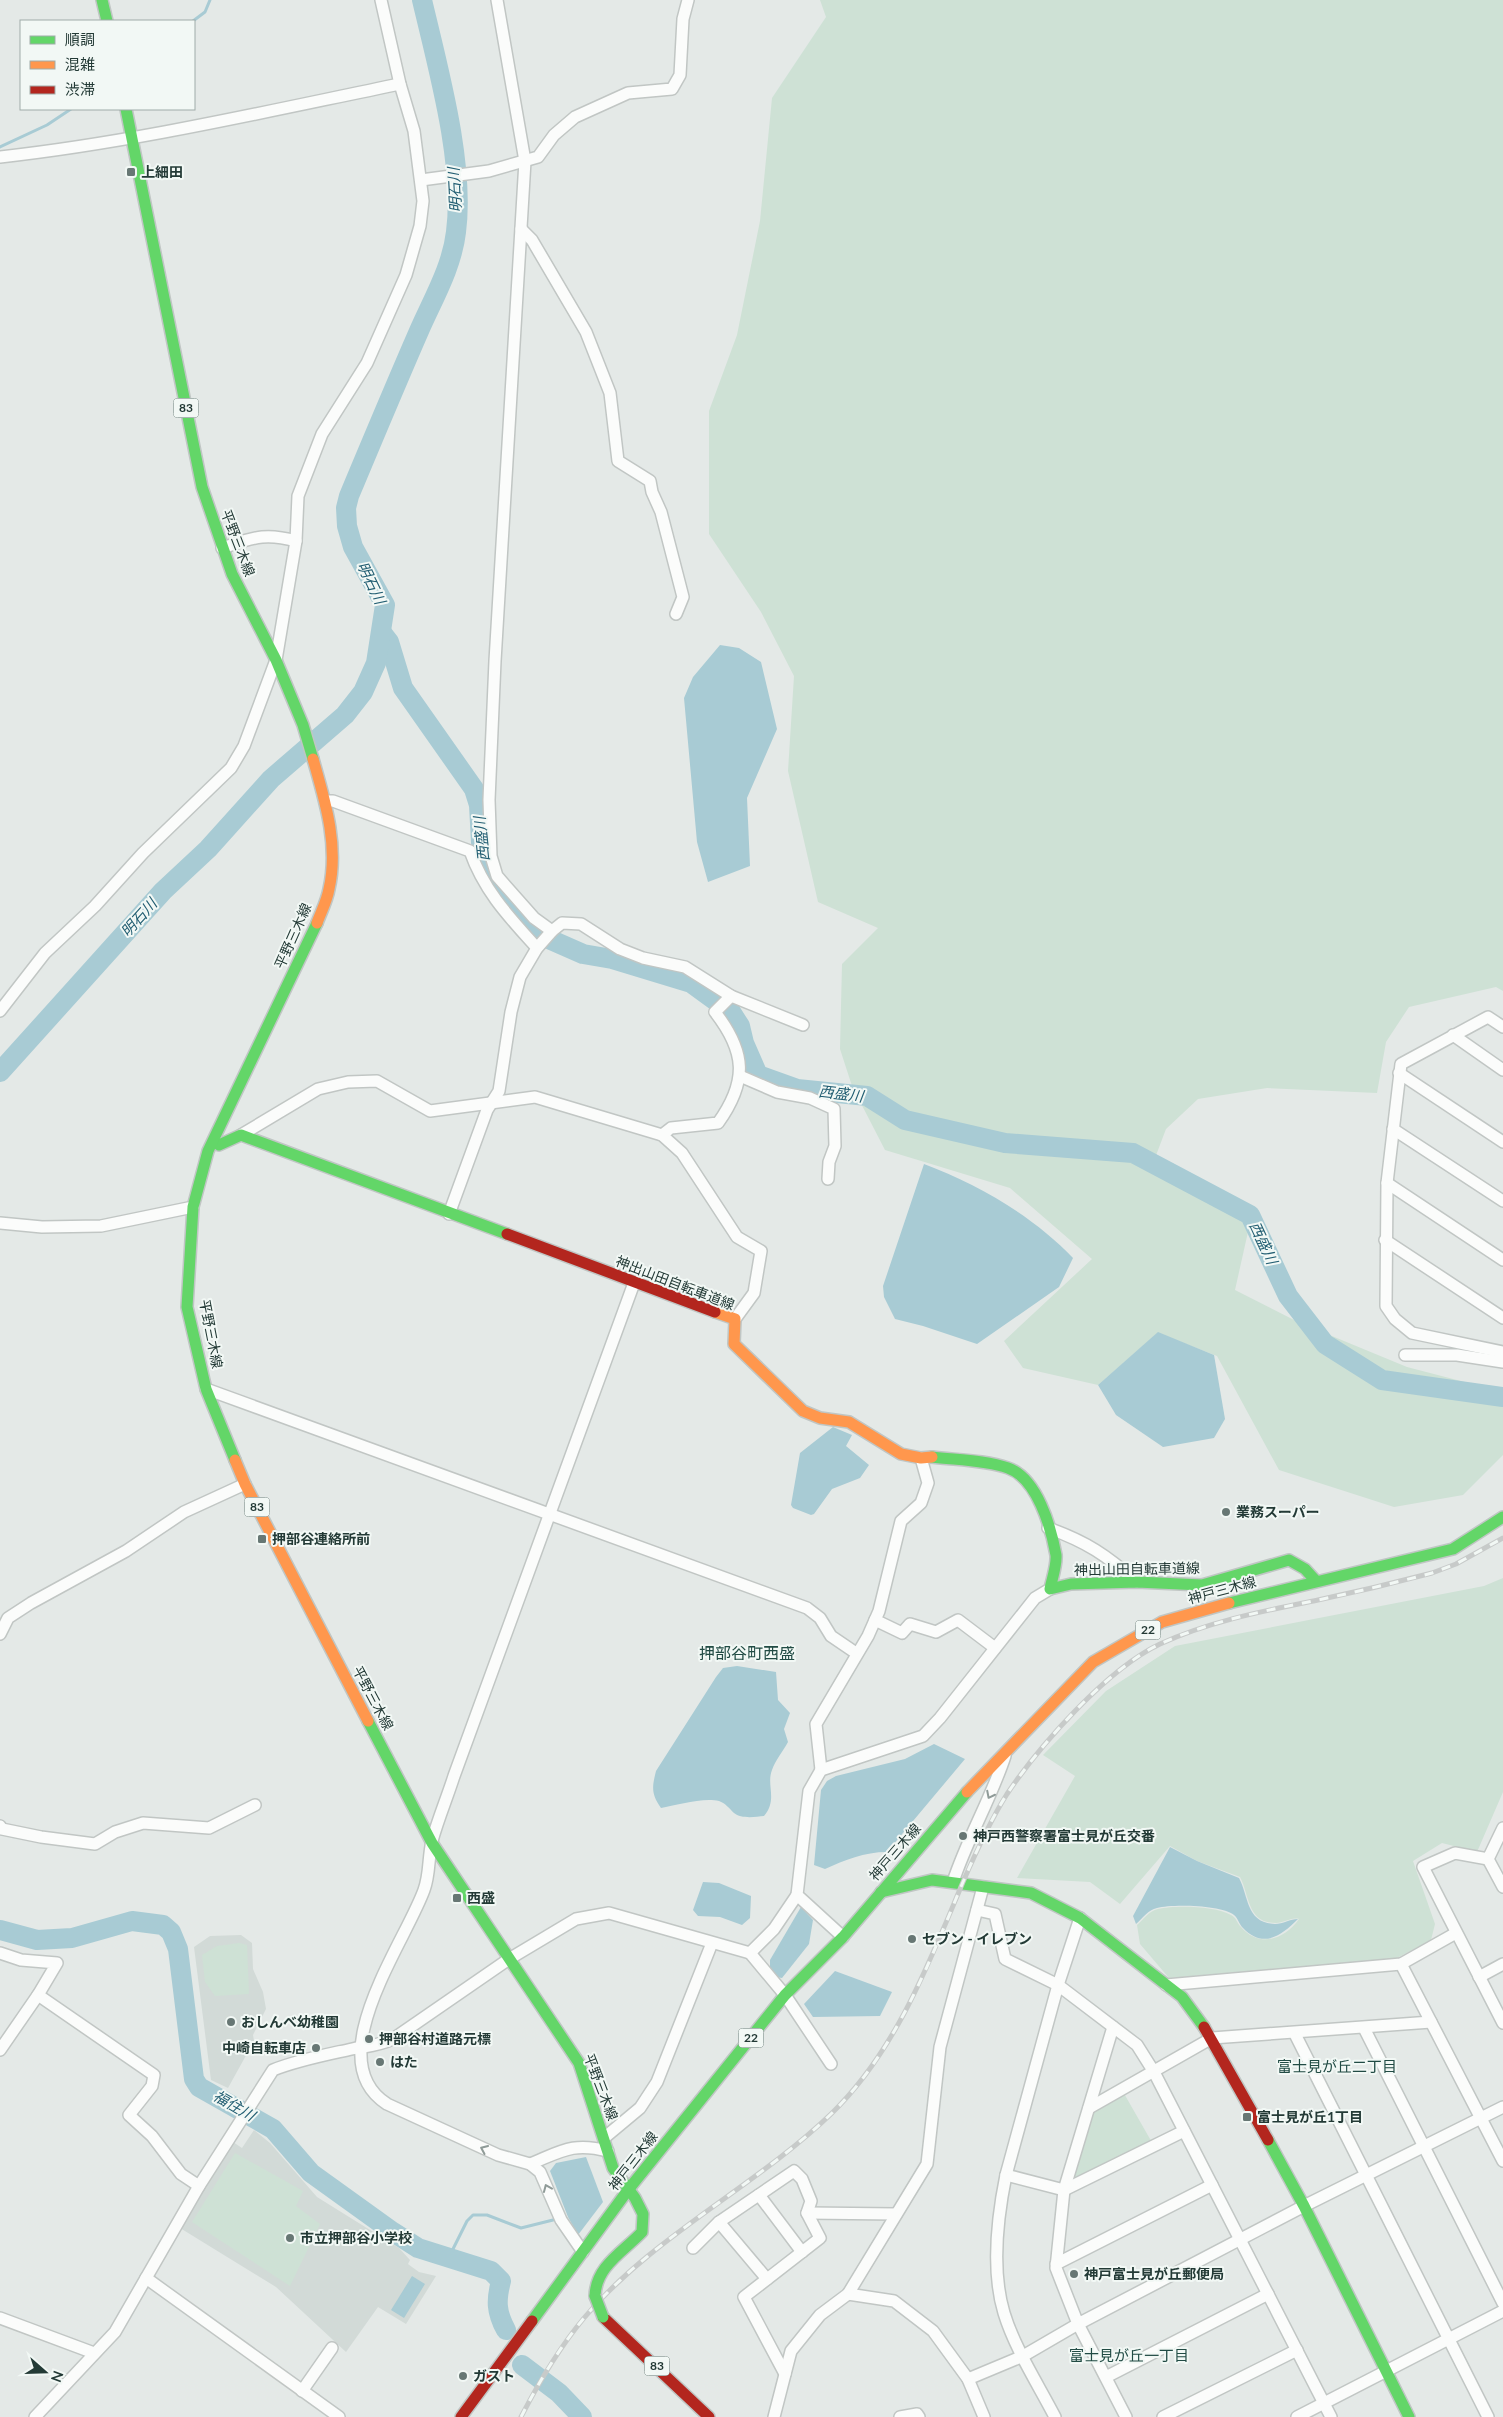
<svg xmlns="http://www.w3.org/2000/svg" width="1503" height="2417" font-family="Lato,'Noto Sans JP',sans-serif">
  <rect width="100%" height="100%" fill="#e4e9e7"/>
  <g fill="#d2dad7">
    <polygon points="241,1935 252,1943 253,1969 263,1992 266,2009 253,2035 254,2041 228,2088 211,2080 194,1947 210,1936"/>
    <polygon points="254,2130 270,2143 317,2197 399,2248 410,2260 408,2264 412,2267 419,2272 436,2276 406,2324 378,2307 346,2352 276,2287 180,2228 233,2142 242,2148"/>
  </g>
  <g fill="#cee1d5">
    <polygon points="820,0 1503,0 1503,991 1496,987 1409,1007 1386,1042 1377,1093 1267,1088 1198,1099 1166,1129 1155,1158 1250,1223 1235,1290 1298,1322 1407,1367 1503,1392 1503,1455 1463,1495 1394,1507 1279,1470 1217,1356 1158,1333 1098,1385 1023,1368 1004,1341 1092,1259 1010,1188 885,1150 852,1086 840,1049 842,964 878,928 818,902 788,771 794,676 761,612 709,534 709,411 737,335 760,221 772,98 826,17"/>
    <path d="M1503 1578V1792L1477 1852 1442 1843 1413 1861 1435 1924 1431 1940 1395 1959 1169 1978 1140 1944 1137 1925C1144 1919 1149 1911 1158 1909 1176 1905 1215 1906 1231 1915 1236 1917 1237 1923 1241 1927 1259 1948 1284 1940 1299 1919 1291 1917 1284 1923 1276 1923 1247 1923 1250 1896 1240 1877L1197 1861 1170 1846 1120 1904 1090 1882 1017 1878 1075 1776 1043 1755 1106 1691 1175 1646 1484 1586Z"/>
    <polygon points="239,1943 247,1945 249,1994 215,1996 205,1982 202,1955 217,1946"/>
    <polygon points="1122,2090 1154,2146 1064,2190 1089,2108"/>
    <polygon points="235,2153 303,2191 296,2206 320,2224 290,2286 192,2222"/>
  </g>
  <g fill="#a8cbd4">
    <polygon points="720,645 739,648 761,662 777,729 747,798 750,866 708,882 697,842 684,698 693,677"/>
    <path d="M924 1164C978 1184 1034 1217 1073 1258L1059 1287 977 1344 923 1326 895 1319 884 1297 883 1286Z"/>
    <polygon points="1158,1332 1214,1355 1225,1419 1214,1438 1163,1447 1116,1415 1098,1385"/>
    <polygon points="833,1427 852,1435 846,1446 869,1465 860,1478 832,1489 814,1514 811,1515 793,1508 791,1505 800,1453"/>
    <path d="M737 1666 776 1672 778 1700 790 1713 784 1729 788 1742C783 1751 775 1761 772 1770 766 1786 778 1799 764 1816 755 1817 741 1819 734 1813 729 1808 725 1803 719 1801 704 1797 676 1805 661 1808 651 1794 652 1787 656 1771L716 1677 723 1668Z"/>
    <path d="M934 1744 965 1759 887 1852C864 1852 845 1860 825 1869L814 1865 821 1790 827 1781 836 1776 905 1759Z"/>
    <path d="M1170 1847 1197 1861 1239 1878C1249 1897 1246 1923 1275 1924 1283 1924 1290 1919 1298 1919 1281 1936 1263 1949 1243 1928 1239 1924 1238 1918 1234 1915 1222 1905 1172 1904 1157 1908 1148 1910 1143 1918 1136 1924L1133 1916Z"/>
    <polygon points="703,1882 719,1883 751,1896 750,1918 742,1925 720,1917 698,1916 693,1910"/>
    <polygon points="801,1907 813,1920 809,1944 782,1978 776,1977 770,1970 770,1960"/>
    <polygon points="835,1971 892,1992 880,2016 813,2017 804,2004"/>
    <polygon points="586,2157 603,2202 578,2235 568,2217 550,2171 556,2163"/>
    <polygon points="412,2276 425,2284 404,2318 391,2310"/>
  </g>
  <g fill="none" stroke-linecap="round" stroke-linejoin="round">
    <g stroke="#a8cbd4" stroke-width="3">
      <polyline points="193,21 205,12 210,0"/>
      <polyline points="0,147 47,125 71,109"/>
      <polyline points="438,2256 451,2253 467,2221 473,2215 487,2215 521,2228 557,2219"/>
    </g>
    <g stroke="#a8cbd4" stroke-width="20">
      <polyline points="382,633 389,642 403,688 474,789 479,805 482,861 491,881 516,912 542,936 583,954 612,959 691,983 731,1012 740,1026 744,1043 758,1075 797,1089 867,1096 905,1120 1005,1143 1133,1153 1250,1215 1288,1296 1325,1344 1382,1380 1503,1397"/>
      <path d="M0 1072 163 891 208 849 271 779 345 715 363 692 376 663 385 605 353 547 347 526 346 508 349 496C372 441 395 386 419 331 433 299 452 267 456 232 465 164 438 68 422 0"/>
      <path d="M0 1930 37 1940 72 1938 132 1921 163 1925 171 1932 178 1949 194 2079 199 2087 273 2129 311 2173 393 2232 418 2248 491 2271 501 2281C496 2300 496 2312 506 2330"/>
      <polyline points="522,2365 559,2393 582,2417"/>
    </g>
    <defs>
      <g id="street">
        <polyline points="497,0 525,161 495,661 489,800 491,856 497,876 534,918 552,931"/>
        <path d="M0 157C135 142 268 111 400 84"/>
        <polyline points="421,180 489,171 538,157 554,135 575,117 628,93 672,89 680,75 683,19 688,0"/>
        <polyline points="521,229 532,240 586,332 610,393 618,461 650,481 652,492 661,512 683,597 676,614"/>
        <path d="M222 548C253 538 264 532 296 541"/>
        <path d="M325 801H333L470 851C484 891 509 917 537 948"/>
        <polyline points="0,1011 45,953 95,906 143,853 231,768 244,746 276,660 296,541 298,496 322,434 367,363 406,275 420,226 423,201 414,131 400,84 381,0"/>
        <polyline points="1503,1027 1488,1017 1401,1064 1387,1183 1386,1306 1395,1319 1412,1333 1503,1352"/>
        <polyline points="1453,1035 1503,1070"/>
        <polyline points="1399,1073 1503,1142"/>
        <polyline points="740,1076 777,1092 810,1098 834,1109 835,1146 829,1162 828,1179"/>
        <polyline points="1393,1129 1503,1201"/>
        <polyline points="241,1135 318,1089 348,1082 377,1081 430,1111 535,1097 662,1135 682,1153 737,1237 761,1251 754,1293 735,1319"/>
        <path d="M662 1135 671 1128 718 1123C748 1081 746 1052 715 1012L731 996"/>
        <polyline points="1387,1183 1503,1260"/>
        <polyline points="449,1214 487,1110 499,1091 511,1012 520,977 537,948 552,931 562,923 581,924 620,949 643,958 685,967 731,996 803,1025"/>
        <polyline points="0,1223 42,1227 101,1226 193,1207"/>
        <polyline points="1385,1240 1503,1318"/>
        <polyline points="1405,1355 1457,1355 1503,1362"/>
        <polyline points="206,1389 807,1608 820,1618 831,1636 856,1653"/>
        <path d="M1048 1528C1087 1542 1106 1555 1137 1582"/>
        <polyline points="875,1620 902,1633 910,1624 936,1632 958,1620 995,1648"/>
        <polyline points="0,1634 8,1618 31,1603 126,1551 184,1512 245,1484"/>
        <polyline points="821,1770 816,1724 868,1636 879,1611 901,1521 921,1503 928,1483 921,1458"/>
        <polyline points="0,1826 2,1829 41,1837 95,1844 115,1832 143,1823 209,1828 255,1805"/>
        <polyline points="1503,1828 1488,1859 1455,1853 1423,1867 1503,2023"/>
        <polyline points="1488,1859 1503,1887"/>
        <path d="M953 1882C967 1839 991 1799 1005 1756"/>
        <polyline points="977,1910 995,1914 1005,1959 1058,1985 1137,2045 1154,2072 1331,2417"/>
        <polyline points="843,1937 797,1895 809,1791 821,1770 923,1736 940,1718 1035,1598 1050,1589"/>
        <polyline points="0,1953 21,1960 57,1963 38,1995 0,2050"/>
        <polyline points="750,1953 785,1995 831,2064"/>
        <polyline points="1401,1964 1503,2161"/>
        <polyline points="1479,1977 1503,1964"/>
        <polyline points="1166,1985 1401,1964 1456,1933"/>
        <polyline points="38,1995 154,2075 152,2086 129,2115 152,2136 181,2174 199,2186"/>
        <polyline points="1113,2027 1064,2190 1056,2268 1078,2324 1126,2417"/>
        <polyline points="1364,2028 1503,2303"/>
        <polyline points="1295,2034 1488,2417"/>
        <polyline points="1089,2108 1212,2038 1431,2022"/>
        <polyline points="604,2138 640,2108 657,2082 712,1943"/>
        <path d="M530 2164C562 2151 573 2142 608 2151"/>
        <polyline points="1006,2175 1064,2190 1184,2131"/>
        <polyline points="759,2195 802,2252"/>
        <polyline points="807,2213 896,2214"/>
        <polyline points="719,2222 767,2279"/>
        <polyline points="693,2248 719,2222 794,2171 802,2179 811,2201 807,2213 820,2238 744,2297 785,2374"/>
        <path d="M583 2252 561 2220 540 2172 530 2164 498 2155 387 2104C318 2060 405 1943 424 1890 430 1874 428 1858 432 1841 438 1819 447 1798 454 1776L634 1283"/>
        <polyline points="1056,2264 1212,2185"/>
        <polyline points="146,2278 339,2417"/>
        <polyline points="848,2294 894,2301 933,2331 968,2379 984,2417"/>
        <polyline points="0,2318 94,2353"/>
        <polyline points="1106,2377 1268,2294"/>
        <polyline points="968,2379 1023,2356 1078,2324 1304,2206 1503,2107"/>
        <polyline points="302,2391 332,2348"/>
        <path d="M35 2417 115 2332 199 2186 273 2070C298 2060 325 2055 352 2049 367 2046 378 2046 393 2039L509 1959 576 1919 609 1913 750 1953 774 1929 797 1895"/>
        <polyline points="774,2417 791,2351 820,2315 848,2294 927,2164 940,2047 983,1887"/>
        <polyline points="900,2417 917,2414 919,2417"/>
        <path d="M1055 2417C1038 2384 1015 2349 1004 2313 991 2270 997 2219 1006 2175L1058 1985 1080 1918"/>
        <polyline points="1163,2417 1297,2350"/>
        <polyline points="1297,2417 1503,2311"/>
      </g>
      <g id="fast">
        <polyline points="102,0 107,21"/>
        <polyline points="126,109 202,487 232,574 276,660 303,725 313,759"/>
        <polyline points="219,1145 241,1135 507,1234"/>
        <path d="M932 1457C956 1460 985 1460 1008 1468 1037 1478 1051 1527 1056 1555 1057 1565 1052 1579 1050 1589L1071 1584 1137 1582 1202 1585 1289 1560 1305 1569 1316 1581"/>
        <polyline points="235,1460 206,1389 187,1307 193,1207 208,1151 317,923"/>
        <polyline points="1229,1603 1453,1549 1503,1517"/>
        <path d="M368 1721 432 1843 579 2063 613 2168 635 2198 643 2214 642 2232C623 2252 596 2266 595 2296"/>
        <polyline points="881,1892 932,1880 1031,1893 1080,1918 1182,1997 1204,2027"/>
        <polyline points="1268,2140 1304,2206 1409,2417"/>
        <polyline points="532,2321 628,2190 785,1995 843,1937 967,1792"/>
      </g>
      <g id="slow">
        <path d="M313 759C325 801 339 845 329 889 327 901 321 912 317 923"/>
        <polyline points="715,1312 735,1319 734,1344 803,1411 820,1418 849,1422 901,1454 921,1458 932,1457"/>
        <polyline points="235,1460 245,1484 368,1721"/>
        <polyline points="967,1792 1093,1662 1162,1622 1229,1603"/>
      </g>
      <g id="jam">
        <polyline points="507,1234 715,1312"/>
        <polyline points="1204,2027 1268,2140"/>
        <polyline points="603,2317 709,2417"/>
        <polyline points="461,2417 532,2321"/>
      </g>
    </defs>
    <use href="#street" stroke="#c1c6c4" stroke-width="14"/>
    <use href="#fast" stroke="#c0c6c4" stroke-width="14"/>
    <use href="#slow" stroke="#c0c6c4" stroke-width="14"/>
    <use href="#jam" stroke="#c0c6c4" stroke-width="14"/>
    <use href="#street" stroke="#fbfcfb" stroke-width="11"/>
    <use href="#fast" stroke="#63d668" stroke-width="11"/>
    <use href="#slow" stroke="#ff974d" stroke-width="11"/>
    <use href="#jam" stroke="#b3261e" stroke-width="11"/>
    <defs>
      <path id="rail" d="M521 2417C539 2382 559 2348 584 2318 653 2236 755 2187 831 2114 896 2051 929 1963 963 1882 976 1852 990 1821 1007 1794 1040 1745 1107 1669 1160 1644 1210 1621 1264 1611 1318 1600 1356 1592 1394 1583 1432 1573L1456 1564 1503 1538"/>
    </defs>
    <use href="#rail" stroke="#c7cac9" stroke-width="5"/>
    <use href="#rail" stroke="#f2f8f5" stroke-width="3" stroke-dasharray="9" stroke-linecap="butt"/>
    <defs>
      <polyline id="fast-bridge" points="595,2296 603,2317"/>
    </defs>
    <use href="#fast-bridge" stroke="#bdc4c3" stroke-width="14" stroke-linecap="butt"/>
    <use href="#fast-bridge" stroke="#63d668" stroke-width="11"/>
  </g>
  <defs><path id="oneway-chevron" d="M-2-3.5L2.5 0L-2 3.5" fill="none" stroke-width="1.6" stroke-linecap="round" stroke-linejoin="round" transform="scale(1.25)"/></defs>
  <g stroke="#8f9b98">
    <use href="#oneway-chevron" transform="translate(990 1795) rotate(117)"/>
    <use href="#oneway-chevron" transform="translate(484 2149) rotate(-156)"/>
    <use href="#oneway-chevron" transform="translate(547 2188) rotate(-113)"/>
  </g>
  <g fill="#677774" stroke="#f2f8f5" stroke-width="2">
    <rect x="126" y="167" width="10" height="10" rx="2.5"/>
    <circle cx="1226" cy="1512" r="5"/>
    <rect x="257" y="1534" width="10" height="10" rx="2.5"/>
    <circle cx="963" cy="1836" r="5"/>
    <rect x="452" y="1893" width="10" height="10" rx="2.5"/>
    <circle cx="912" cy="1939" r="5"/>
    <circle cx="231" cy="2022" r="5"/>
    <circle cx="369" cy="2039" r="5"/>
    <circle cx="316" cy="2048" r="5"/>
    <circle cx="380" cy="2062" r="5"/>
    <rect x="1242" y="2112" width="10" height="10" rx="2.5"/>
    <circle cx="290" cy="2238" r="5"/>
    <circle cx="1074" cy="2274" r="5"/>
    <circle cx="463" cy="2376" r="5"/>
  </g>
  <g text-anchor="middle" stroke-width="4" stroke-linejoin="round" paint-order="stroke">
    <g fill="#f2f8f5" stroke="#61736f" stroke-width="1">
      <rect x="173.5" y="398.5" width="25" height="19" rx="4"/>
      <rect x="244.5" y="1497.5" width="25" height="19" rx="4"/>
      <rect x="1135.5" y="1620.5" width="25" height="19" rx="4"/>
      <rect x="738.5" y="2028.5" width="25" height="19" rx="4"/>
      <rect x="644.5" y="2356.5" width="25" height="19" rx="4"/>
    </g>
    <g font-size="12" font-weight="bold" fill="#233a36">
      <text x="186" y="412">83</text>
      <text x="257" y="1511">83</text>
      <text x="1148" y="1634">22</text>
      <text x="751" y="2042">22</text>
      <text x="657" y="2370">83</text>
    </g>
    <g font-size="14" font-weight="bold" fill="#233a36" stroke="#f2f8f5" text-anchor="start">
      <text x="141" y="177">上細田</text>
      <text x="1236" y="1517">業務スーパー</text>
      <text x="272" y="1544">押部谷連絡所前</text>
      <text x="973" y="1841">神戸西警察署富士見が丘交番</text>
      <text x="467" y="1903">西盛</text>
      <text x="922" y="1944">セブン - イレブン</text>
      <text x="241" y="2027">おしんべ幼稚園</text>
      <text x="379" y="2044">押部谷村道路元標</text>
      <text x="306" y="2053" text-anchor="end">中崎自転車店</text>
      <text x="390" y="2067">はた</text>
      <text x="1257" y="2122">富士見が丘1丁目</text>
      <text x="300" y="2243">市立押部谷小学校</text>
      <text x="1084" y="2279">神戸富士見が丘郵便局</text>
      <text x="473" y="2381">ガスト</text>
    </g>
    <g font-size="14" fill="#233a36" stroke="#f2f8f5">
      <text transform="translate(238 543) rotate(69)" y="5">平野三木線</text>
      <text transform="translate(293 936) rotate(-66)" y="5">平野三木線</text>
      <text transform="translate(675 1283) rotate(21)" y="5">神出山田自転車道線</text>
      <text transform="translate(211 1334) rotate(79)" y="5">平野三木線</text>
      <text transform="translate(1137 1569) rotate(-1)" y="5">神出山田自転車道線</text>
      <text transform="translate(1222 1590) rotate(-15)" y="5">神戸三木線</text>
      <text transform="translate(373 1698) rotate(62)" y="5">平野三木線</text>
      <text transform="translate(895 1852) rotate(-49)" y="5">神戸三木線</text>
      <text transform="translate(601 2087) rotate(69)" y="5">平野三木線</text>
      <text transform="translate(633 2161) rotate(-52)" y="5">神戸三木線</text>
    </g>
    <g font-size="15" font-style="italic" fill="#225e72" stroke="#f2f8f5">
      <text transform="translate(455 190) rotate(-93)" y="5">明石川</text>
      <text transform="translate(371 583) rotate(64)" y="5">明石川</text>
      <text transform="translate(482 839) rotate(-96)" y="5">西盛川</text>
      <text transform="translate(139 918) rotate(-48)" y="5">明石川</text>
      <text transform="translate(841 1094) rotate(7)" y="5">西盛川</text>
      <text transform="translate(1263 1243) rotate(65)" y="5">西盛川</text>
      <text transform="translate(234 2106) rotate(30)" y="5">福住川</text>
    </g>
    <g font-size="15" fill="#214b44" stroke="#f2f8f5">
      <text x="1337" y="2072">富士見が丘二丁目</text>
      <text x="1129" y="2361">富士見が丘一丁目</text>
    </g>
    <g font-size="16" fill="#214b44" stroke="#f2f8f5">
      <text x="747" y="1659">押部谷町西盛</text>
    </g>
  </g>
  <rect x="20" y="20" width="175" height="90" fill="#f2f8f5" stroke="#9faca9"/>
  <rect x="30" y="36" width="25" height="8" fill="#63d668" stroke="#9faca9"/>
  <text x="65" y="45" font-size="15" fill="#233a36">順調</text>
  <rect x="30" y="61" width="25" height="8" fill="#ff974d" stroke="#9faca9"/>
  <text x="65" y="70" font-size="15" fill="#233a36">混雑</text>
  <rect x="30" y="86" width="25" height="8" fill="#b3261e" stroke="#9faca9"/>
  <text x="65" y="95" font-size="15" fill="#233a36">渋滞</text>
  <g transform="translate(45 2372) rotate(110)" stroke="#f2f8f5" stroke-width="4" paint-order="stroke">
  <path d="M0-4L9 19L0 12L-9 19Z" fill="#233a36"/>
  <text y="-8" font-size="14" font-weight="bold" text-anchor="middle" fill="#233a36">N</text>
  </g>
</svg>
